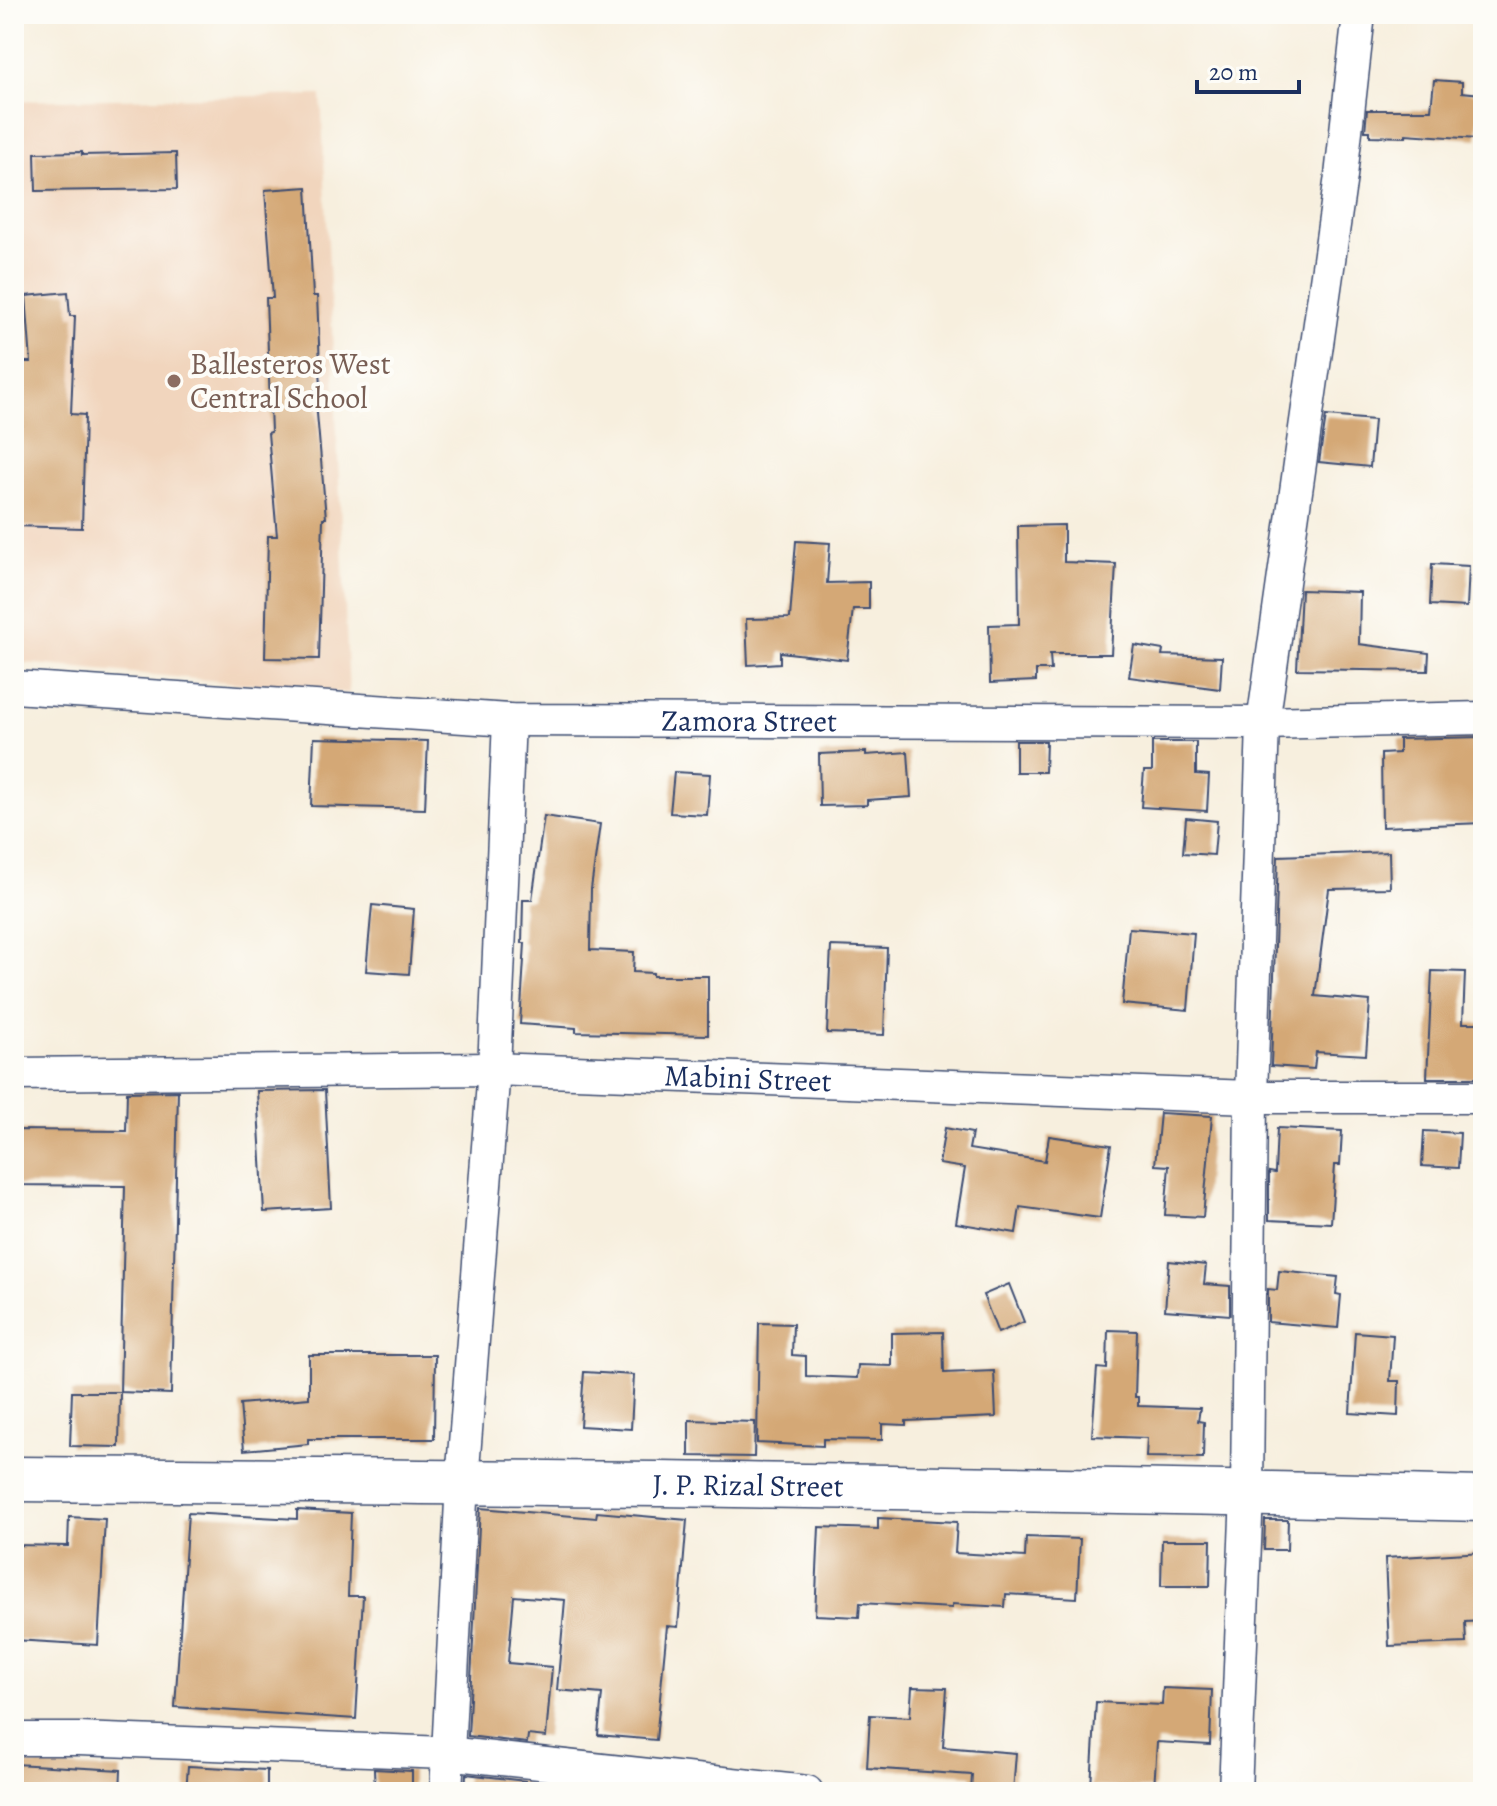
<svg xmlns="http://www.w3.org/2000/svg" width="1497" height="1806" font-family="Alegreya,serif">
  <rect width="100%" height="100%" fill="#fdfcf7"/>
  <filter id="ink" filterUnits="userSpaceOnUse"><feTurbulence type="fractalNoise" baseFrequency=".0125" numOctaves="2"/><feDisplacementMap in="SourceGraphic" scale="16" xChannelSelector="R" yChannelSelector="G"/><feConvolveMatrix kernelMatrix="1 2 1 2 8 2 1 2 1" color-interpolation-filters="sRGB"/></filter>
  <filter id="wash" filterUnits="userSpaceOnUse"><feTurbulence type="fractalNoise" baseFrequency=".006" numOctaves="4" result="noise"/><feDisplacementMap in="SourceGraphic" scale="32" xChannelSelector="R" yChannelSelector="G"/><feGaussianBlur stdDeviation="1.8" result="paint"/><feColorMatrix in="noise" values="0 0 0 0 0 0 0 0 0 0 0 0 0 0 0 0 0 1.4 0 .05"/><feComposite in="paint" operator="in"/></filter>
  <g filter="url(#wash)">
    <rect width="100%" height="100%" fill="#f7efde"/>
    <polygon fill="#f1d5bd" points="321,95 349,693 14,662 14,101"/>
    <g id="blocks">
      <g fill="#d4a876">
        <polygon points="1434,80 1462,82 1462,92 1481,94 1477,139 1406,134 1406,137 1370,136 1370,131 1365,131 1367,110 1431,110"/>
        <polygon points="82,152 82,155 176,153 177,189 36,191 35,153"/>
        <polygon points="307,187 313,296 317,296 321,390 315,390 326,518 323,518 319,659 265,658 268,536 277,536 268,433 271,432 266,298 273,298 265,190"/>
        <polygon points="68,292 70,316 75,316 71,414 85,415 82,528 14,526 14,413 22,413 24,362 31,362 26,296"/>
        <polygon points="1326,416 1374,420 1370,467 1319,462"/>
        <polygon points="1064,525 1064,562 1116,564 1111,654 1050,654 1051,670 1036,670 1036,681 990,683 989,625 1019,624 1018,526"/>
        <polygon points="796,541 830,543 827,583 869,582 869,609 853,609 847,660 780,652 780,663 748,665 746,619 790,618"/>
        <polygon points="1432,564 1469,566 1467,607 1430,605"/>
        <polygon points="1301,590 1360,592 1359,644 1429,653 1428,671 1297,669"/>
        <polygon points="1134,645 1163,650 1162,655 1222,657 1220,689 1129,677"/>
        <polygon points="1483,737 1483,823 1382,827 1381,754 1399,753 1399,739"/>
        <polygon points="314,738 428,741 425,809 311,806"/>
        <polygon points="1016,741 1046,741 1045,772 1016,772"/>
        <polygon points="1152,742 1196,742 1196,774 1209,775 1207,811 1141,807 1144,771 1152,771"/>
        <polygon points="866,752 866,755 908,752 911,797 867,800 867,805 820,806 819,754"/>
        <polygon points="674,772 710,774 707,815 670,813"/>
        <polygon points="544,816 600,824 591,889 590,950 634,952 633,972 653,973 653,976 708,976 708,1035 576,1032 576,1028 520,1024 525,943 522,943 523,900 532,900"/>
        <polygon points="1186,818 1217,821 1214,855 1183,853"/>
        <polygon points="1389,852 1390,888 1329,889 1315,996 1370,1001 1366,1055 1316,1052 1314,1069 1271,1066 1278,856"/>
        <polygon points="372,905 414,909 409,974 366,971"/>
        <polygon points="1129,928 1194,933 1188,1010 1122,1004"/>
        <polygon points="831,946 887,948 884,1035 827,1033"/>
        <polygon points="1432,971 1465,972 1463,1023 1483,1023 1483,1078 1427,1078"/>
        <polygon points="325,1090 331,1208 264,1212 257,1091"/>
        <polygon points="178,1091 171,1394 120,1392 125,1186 14,1185 14,1130 126,1131 127,1092"/>
        <polygon points="1160,1113 1212,1116 1203,1217 1165,1215 1169,1166 1155,1165"/>
        <polygon points="945,1128 972,1133 969,1149 1045,1161 1049,1136 1111,1145 1100,1218 1020,1207 1016,1233 956,1223 965,1168 939,1164"/>
        <polygon points="1277,1128 1342,1131 1340,1165 1335,1165 1331,1223 1269,1220 1269,1172 1275,1173"/>
        <polygon points="1424,1131 1460,1133 1458,1168 1422,1166"/>
        <polygon points="1169,1261 1206,1265 1204,1284 1230,1286 1230,1315 1165,1310"/>
        <polygon points="1279,1271 1338,1277 1336,1294 1341,1295 1338,1328 1268,1322 1268,1289 1277,1290"/>
        <polygon points="1009,1284 1024,1322 998,1333 983,1295"/>
        <polygon points="759,1323 793,1324 792,1355 806,1356 806,1376 857,1378 858,1365 892,1366 892,1333 943,1332 944,1373 994,1371 996,1417 906,1421 906,1425 882,1424 882,1440 823,1439 823,1446 757,1443"/>
        <polygon points="1108,1330 1137,1331 1135,1397 1138,1397 1138,1406 1200,1408 1198,1421 1204,1422 1203,1458 1146,1457 1147,1438 1092,1436 1097,1368 1107,1369"/>
        <polygon points="1355,1332 1393,1335 1390,1381 1399,1381 1398,1416 1350,1413"/>
        <polygon points="309,1355 435,1355 434,1439 308,1439 308,1444 244,1450 240,1404 309,1398"/>
        <polygon points="584,1372 634,1375 631,1429 580,1426"/>
        <polygon points="72,1392 120,1392 119,1447 70,1446"/>
        <polygon points="689,1420 755,1422 754,1457 689,1456"/>
        <polygon points="480,1508 596,1518 597,1512 687,1520 678,1627 667,1626 656,1740 598,1735 602,1694 557,1690 565,1600 514,1596 508,1663 552,1667 546,1737 528,1735 527,1743 468,1736"/>
        <polygon points="297,1510 351,1513 348,1596 363,1596 356,1719 175,1707 188,1513 297,1519"/>
        <polygon points="69,1517 105,1519 98,1645 14,1640 14,1545 68,1546"/>
        <polygon points="878,1518 957,1522 955,1553 1025,1557 1026,1537 1080,1539 1077,1598 1006,1594 1005,1607 952,1604 952,1608 860,1603 859,1617 815,1615 819,1527 878,1529"/>
        <polygon points="1265,1520 1288,1520 1287,1550 1264,1550"/>
        <polygon points="1162,1540 1211,1540 1210,1586 1161,1586"/>
        <polygon points="1483,1552 1483,1621 1465,1622 1466,1643 1389,1646 1385,1558"/>
        <polygon points="912,1687 947,1688 943,1747 1016,1753 1013,1792 971,1792 972,1775 867,1768 870,1715 910,1717"/>
        <polygon points="1163,1688 1212,1690 1210,1745 1157,1742 1154,1789 1091,1787 1096,1702 1162,1705"/>
        <polygon points="14,1764 121,1770 120,1792 14,1792"/>
        <polygon points="188,1766 267,1770 267,1792 186,1792"/>
        <polygon points="374,1769 412,1771 412,1792 375,1792"/>
        <polygon points="466,1774 525,1781 525,1792 465,1792"/>
      </g>
    </g>
  </g>
  <g filter="url(#ink)">
    <use href="#blocks" fill-opacity="0" stroke="#3c4c71" stroke-width="2"/>
    <g fill="none" stroke-linecap="round" stroke-linejoin="round">
      <defs>
        <g id="street">
          <path id="s1" d="M14 687 509 720 1263 723 1483 718"/>
          <path id="s2" d="M14 1074 494 1069 1251 1097H1483"/>
          <polyline points="14,1739 79,1739 446,1753 807,1792"/>
          <polyline points="446,1792 462,1482 494,1069 509,720"/>
          <polyline points="1235,1792 1247,1493 1251,1097 1263,723 1341,176 1359,14"/>
        </g>
        <g id="secondary">
          <path id="s3" d="M14 1479C504 1482 993 1486 1483 1499"/>
        </g>
      </defs>
      <use href="#street" stroke="#3c4c71" stroke-width="35"/>
      <use href="#secondary" stroke="#3c4c71" stroke-width="47"/>
      <use href="#street" stroke="#fff" stroke-width="32"/>
      <use href="#secondary" stroke="#fff" stroke-width="44"/>
    </g>
  </g>
  <circle fill="#8d6e63" stroke="#fdfcf7" stroke-width="3" cx="174" cy="381" r="8"/>
  <g text-anchor="middle" stroke-width="8" stroke-linejoin="round" paint-order="stroke">
    <g font-size="30" fill="#785e54" stroke="#fdfcf7" text-anchor="start">
      <text x="190" y="374">Ballesteros West<tspan x="190" dy="34">Central School</tspan></text>
    </g>
    <g font-size="30" fill="#1b2f5e" stroke="#fdfcf7">
      <text dy="10" stroke="none"><textPath href="#s1" startOffset="736">Zamora Street</textPath></text>
      <text dy="10" stroke="none"><textPath href="#s2" startOffset="734">Mabini Street</textPath></text>
      <text dy="10" stroke="none"><textPath href="#s3" startOffset="734">J. P. Rizal Street</textPath></text>
    </g>
  </g>
  <rect width="1497" height="1806" fill="none" stroke="#fdfcf7" stroke-width="48"/>
  <path d="M1197 80v12h102v-12" fill="none" stroke="#1b2f5e" stroke-width="4"/>
  <text x="1209" y="80" font-size="24" fill="#1b2f5e" stroke="#fdfcf7" stroke-width="6" paint-order="stroke">20 m</text>
</svg>
